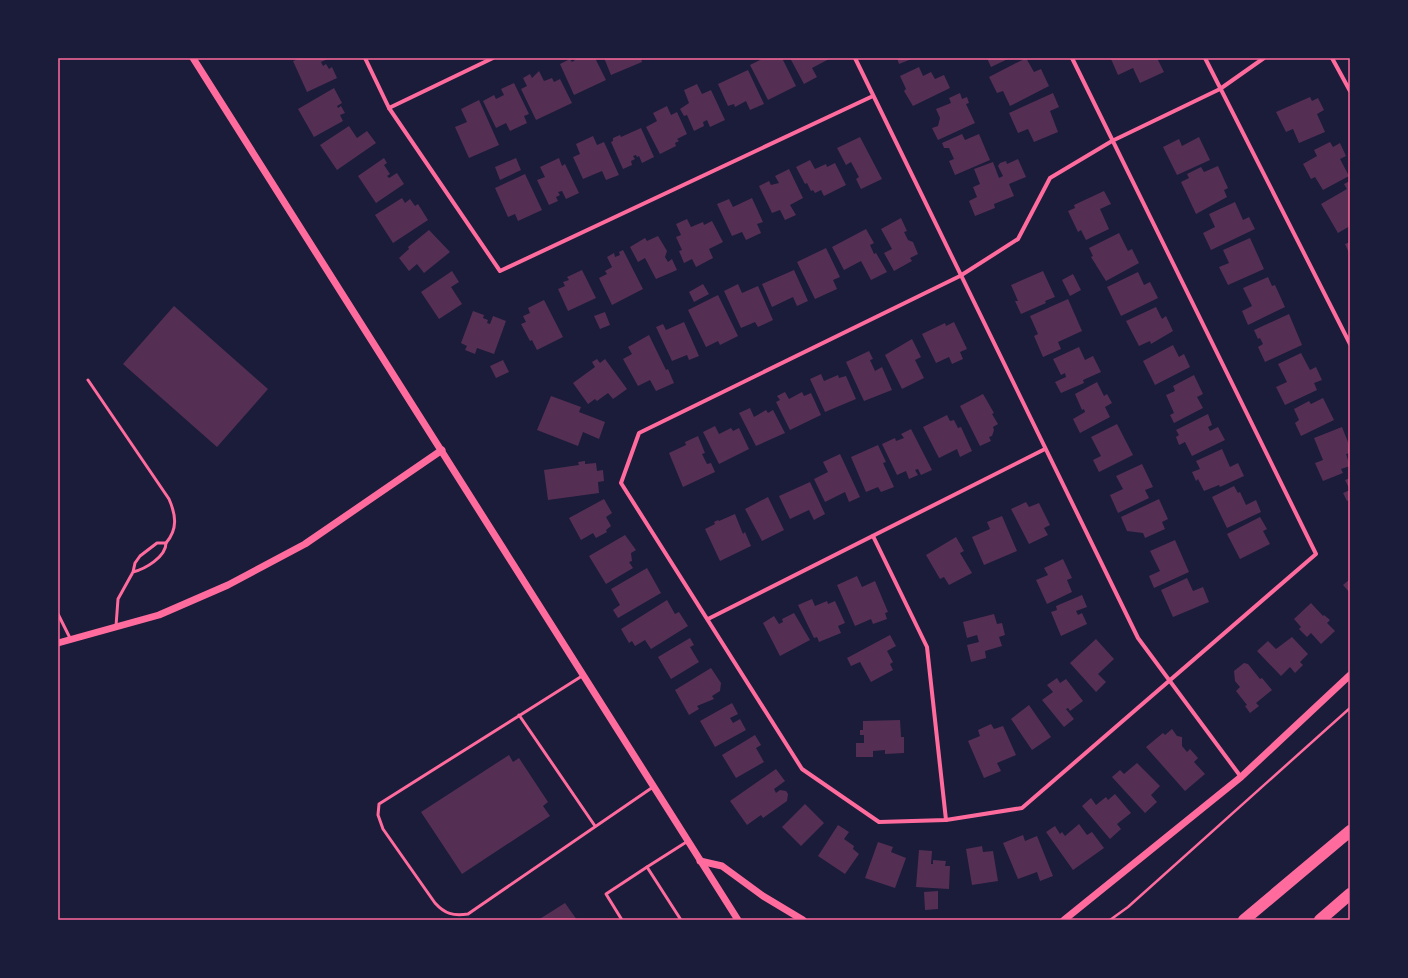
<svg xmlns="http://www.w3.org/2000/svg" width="1408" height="978" font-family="'Exo 2',sans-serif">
  <rect width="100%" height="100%" fill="#1b1b3a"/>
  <g fill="#542f53">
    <polygon points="300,58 330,58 321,62 323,66 326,64 329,69 332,67 337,78 307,92 293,61"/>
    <polygon points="578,58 595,58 606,80 574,95 560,64 570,59 572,62"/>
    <polygon points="604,58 641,58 642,62 611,75"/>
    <polygon points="764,58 782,58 796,86 768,100 750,65"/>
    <polygon points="790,58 831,58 812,68 817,77 804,84"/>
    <polygon points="897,58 914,58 899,64"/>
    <polygon points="987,58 1010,58 991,67"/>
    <polygon points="1026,58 1034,72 1041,69 1049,86 1010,106 1003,91 997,93 989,77"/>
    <polygon points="1113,58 1157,58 1164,72 1140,83 1133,68 1118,75 1111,59"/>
    <polygon points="919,67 923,76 931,72 935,79 944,75 950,88 913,106 904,91 906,89 900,76"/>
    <polygon points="748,70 764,104 750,110 746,101 735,107 734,104 728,106 718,84"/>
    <polygon points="539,71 544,81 552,78 554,82 560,79 572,103 536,120 521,89 527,86 523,78 530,74 532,78"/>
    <polygon points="514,83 529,114 524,116 527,123 510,131 506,123 496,128 483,101 494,95 496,99 504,95 501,89"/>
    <polygon points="697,84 702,94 711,90 725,120 710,127 707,120 703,122 704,126 694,131 687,115 684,116 680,109 689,103 684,90"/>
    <polygon points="334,88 342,103 337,106 338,108 341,106 345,113 340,115 343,121 314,137 298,109"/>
    <polygon points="960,93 962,99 967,97 969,103 966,104 975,123 938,140 932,128 938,126 940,118 936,109 951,103 949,98"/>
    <polygon points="1053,93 1059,107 1050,111 1058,132 1034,142 1028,129 1018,133 1009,113"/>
    <polygon points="1310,97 1312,101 1318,98 1324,110 1317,114 1325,132 1299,143 1293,129 1286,132 1276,112"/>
    <polygon points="479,100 499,145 469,158 455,127 467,122 461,109"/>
    <polygon points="667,106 671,115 677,112 687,134 677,139 679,141 675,143 676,146 660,154 646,127 657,121 653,113"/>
    <polygon points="349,126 357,138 367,131 376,143 337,170 320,145"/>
    <polygon points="641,128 654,157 642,163 639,156 637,157 636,155 633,156 635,159 631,161 632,165 623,169 611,142 613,141 613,138 620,135 621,137"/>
    <polygon points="962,134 965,140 979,134 990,160 955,175 949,161 954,159 949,148 944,148 942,143"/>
    <polygon points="593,136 597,145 604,142 619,175 606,180 602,171 583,179 573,157 580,154 576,144"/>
    <polygon points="860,137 882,179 861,189 856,179 859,177 851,162 846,165 837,148"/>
    <polygon points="1199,137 1210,160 1177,175 1163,147 1179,139 1182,146"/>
    <polygon points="1330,142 1333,147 1340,143 1346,156 1340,159 1349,176 1323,190 1315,177 1311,179 1303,164 1317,156 1314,150"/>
    <polygon points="384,158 387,163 384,165 390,174 387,176 389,178 397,173 404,184 376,203 358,176"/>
    <polygon points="516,158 521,170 500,180 495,167"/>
    <polygon points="559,158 562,166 565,164 579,193 566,199 562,191 558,192 560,195 556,197 558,201 549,205 537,180 545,177 540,167"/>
    <polygon points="1018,159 1026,177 1009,184 1014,196 994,204 995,208 975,216 969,201 977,197 973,187 980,184 974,169 993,162 999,178 1003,176 998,166 1000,163 1006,161 1007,164"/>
    <polygon points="810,160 815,169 826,164 827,167 835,163 846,185 824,196 821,190 815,193 813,190 811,191 807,183 805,184 796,167"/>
    <polygon points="1218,166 1228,188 1224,190 1227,197 1196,214 1181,182 1189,178 1187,174 1201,167 1204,172"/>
    <polygon points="789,169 803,198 790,205 796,215 785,220 780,210 772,213 759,186 769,181 771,185 779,183 775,176"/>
    <polygon points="525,174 542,210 518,221 515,214 508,217 495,188"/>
    <polygon points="1350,181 1350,226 1338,233 1321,204 1347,189 1344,184"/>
    <polygon points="1104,191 1111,204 1100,209 1109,229 1086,240 1081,230 1078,232 1068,211 1075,208 1074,205"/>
    <polygon points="402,198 405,203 410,199 415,206 418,204 428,220 393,243 375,215"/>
    <polygon points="752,198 763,222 757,224 761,233 746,240 742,232 732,236 717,204 729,199 733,207"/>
    <polygon points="1235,202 1243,220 1249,217 1255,229 1211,250 1203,233 1215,227 1209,214"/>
    <polygon points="901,218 907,231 904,232 908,240 913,242 918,254 910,258 912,261 894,271 884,253 892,249 881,229"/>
    <polygon points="687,219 691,227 703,222 704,225 712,221 723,242 709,249 713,258 696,267 692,259 684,263 679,251 682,250 676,237 681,235 676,224"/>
    <polygon points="866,229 874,243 870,245 874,254 876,253 887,272 871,280 861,261 844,270 832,247"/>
    <polygon points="429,230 450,252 424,273 417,264 409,271 399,258 409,249 408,247"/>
    <polygon points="1119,233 1128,251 1132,249 1139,263 1106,281 1091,257 1093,256 1089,248"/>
    <polygon points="658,236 667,251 665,257 668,262 672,259 677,270 656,279 645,258 638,262 630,247 645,238 647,241"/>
    <polygon points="1250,238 1264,269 1228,285 1219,267 1229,263 1223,250"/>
    <polygon points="1350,242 1350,255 1345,244"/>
    <polygon points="826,248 840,277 833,280 837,289 815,299 797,262"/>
    <polygon points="623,250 643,289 612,305 599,278 607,274 605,271 612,267 607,257 614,253 615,257 620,255 619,252"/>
    <polygon points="582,270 596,298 568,311 558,289 565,286 563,282 569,280 567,277"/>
    <polygon points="794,270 808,301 797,306 793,297 772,307 762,284"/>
    <polygon points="452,271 459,282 451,287 462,304 439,319 421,292"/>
    <polygon points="1043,271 1055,297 1045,301 1046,303 1021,314 1015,301 1018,301 1011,285"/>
    <polygon points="1138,272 1144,285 1150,282 1158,298 1121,316 1107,287"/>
    <polygon points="1073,274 1081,290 1070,296 1062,280"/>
    <polygon points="1268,277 1272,286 1275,285 1285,307 1248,325 1242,311 1252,306 1243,288"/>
    <polygon points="703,284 709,294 694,302 689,292"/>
    <polygon points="738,284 742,293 758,286 773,320 758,327 755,322 741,328 724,291"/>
    <polygon points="718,295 738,336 720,345 718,341 706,347 688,310"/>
    <polygon points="1068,299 1082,331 1058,342 1061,349 1043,357 1034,336 1038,334 1030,316"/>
    <polygon points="544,300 563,337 537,350 532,340 530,341 521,324 526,322 523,316 530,313 528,308"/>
    <polygon points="174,306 268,389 217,447 123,364"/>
    <polygon points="1156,307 1162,319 1166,316 1173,331 1151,344 1150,341 1139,346 1126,321"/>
    <polygon points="473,311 484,315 483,318 488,320 487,323 490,324 493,316 506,321 494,354 477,348 475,354 465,350 467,346 461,343"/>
    <polygon points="605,312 610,325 600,329 594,316"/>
    <polygon points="1289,314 1302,345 1265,362 1258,347 1263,344 1260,338 1258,339 1254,330"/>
    <polygon points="684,322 699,356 689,360 687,355 672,361 656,327 663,324 666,330"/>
    <polygon points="954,322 967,349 960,352 963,359 952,364 949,357 936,363 922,334 945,323 946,326"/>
    <polygon points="649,335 666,370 668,369 674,383 656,391 650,380 638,386 623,359 632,354 628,347"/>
    <polygon points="912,339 921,357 915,360 924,378 902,389 885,355"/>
    <polygon points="1173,345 1179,357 1184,354 1190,367 1155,385 1143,361"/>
    <polygon points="1079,347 1085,360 1093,356 1101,372 1083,380 1084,383 1061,393 1055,382 1066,377 1065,373 1061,375 1053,359"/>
    <polygon points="869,351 873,359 870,360 875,371 882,367 892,390 864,401 846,362"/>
    <polygon points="1301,353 1310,370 1316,367 1322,380 1314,383 1317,390 1285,405 1276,387 1287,382 1278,364"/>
    <polygon points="597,359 600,363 605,359 627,389 613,399 608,393 597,401 595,399 588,404 573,383 595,367 592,362"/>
    <polygon points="503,360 509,372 496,378 490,366"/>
    <polygon points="821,374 824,381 838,375 839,378 846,376 856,399 825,412 810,379"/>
    <polygon points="1194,375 1203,394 1197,397 1203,408 1174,423 1170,415 1174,413 1166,395 1175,391 1173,386"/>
    <polygon points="1097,382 1104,396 1107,394 1112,403 1105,407 1110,417 1080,433 1073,419 1085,412 1084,409 1082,410 1075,394"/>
    <polygon points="785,392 789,399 802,392 804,396 811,393 821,415 790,430 776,402 780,400 777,396"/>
    <polygon points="983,394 994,413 992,414 998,424 993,427 994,430 992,436 989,437 991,441 980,446 960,406"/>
    <polygon points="551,396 581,407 579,412 605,422 599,439 583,432 578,446 537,430"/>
    <polygon points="1323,398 1334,420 1301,436 1295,423 1299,420 1294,409 1309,401 1311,404"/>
    <polygon points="750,408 754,417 766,410 768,413 773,410 785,433 756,446 739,413"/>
    <polygon points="1208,414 1212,425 1208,427 1210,431 1218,427 1225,440 1192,456 1185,442 1179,445 1176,437 1179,435 1176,430"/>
    <polygon points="947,415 950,421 954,420 958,428 961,427 972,451 960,457 957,449 939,458 923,427"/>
    <polygon points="1117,424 1133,455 1099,472 1093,460 1101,456 1091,437"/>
    <polygon points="715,426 719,434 731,428 733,431 739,428 749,449 719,464 703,432"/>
    <polygon points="1342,427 1350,447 1350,453 1346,454 1350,466 1341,469 1343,473 1323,481 1315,463 1323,460 1314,438"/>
    <polygon points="911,429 932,470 921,475 918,469 915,470 918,475 909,479 906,471 897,475 882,444 895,438 896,441 904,438 901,434"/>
    <polygon points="698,436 705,453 702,454 707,464 711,463 715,472 683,487 669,453 686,445 685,442"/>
    <polygon points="878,445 886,462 883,463 894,487 881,492 878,487 866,492 851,457"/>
    <polygon points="1222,449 1230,467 1238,463 1244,476 1220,487 1219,485 1204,491 1198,479 1196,481 1192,472 1200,469 1196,461"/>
    <polygon points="840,454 860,497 849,502 845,492 825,502 814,479 828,472 823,462"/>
    <polygon points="585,461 585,464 596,463 597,471 603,470 604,481 598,482 599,493 548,500 544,470 579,465 578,462"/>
    <polygon points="1142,464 1153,487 1145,490 1149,498 1118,513 1110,495 1123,489 1116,476"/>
    <polygon points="1350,478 1350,502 1349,500 1347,501 1343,493 1350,490 1345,480"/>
    <polygon points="810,482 825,514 814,520 809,510 790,519 779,496"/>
    <polygon points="1234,486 1238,493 1240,492 1246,505 1256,500 1261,512 1227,528 1212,497"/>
    <polygon points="768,497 784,530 762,541 745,509"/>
    <polygon points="604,499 612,513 606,517 611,526 606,530 607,532 596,538 593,533 581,540 569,518"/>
    <polygon points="1159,499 1168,519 1162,522 1165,529 1145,538 1143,533 1127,531 1121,517"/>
    <polygon points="1026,502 1029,507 1039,503 1050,525 1044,528 1048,535 1029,544 1011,509"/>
    <polygon points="735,514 743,534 745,532 751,546 720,561 705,529 715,524 714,522 718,520 719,521"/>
    <polygon points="1002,516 1017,551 984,565 972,537 990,529 987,522"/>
    <polygon points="1260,517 1267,529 1263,531 1270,544 1240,559 1227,534"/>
    <polygon points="625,535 636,550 631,553 632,561 629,562 633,568 606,584 589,556"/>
    <polygon points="956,537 964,551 960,553 972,573 949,585 944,577 940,579 926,555"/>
    <polygon points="1175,540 1189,572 1154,588 1149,576 1160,571 1150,551"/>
    <polygon points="1063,559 1072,578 1067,580 1072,592 1047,604 1036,580 1048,575 1044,568"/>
    <polygon points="647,568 661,593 618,618 613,610 620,605 611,589"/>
    <polygon points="857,576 862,587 875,581 888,612 885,613 887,619 873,624 871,619 855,626 837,585"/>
    <polygon points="1187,578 1193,591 1203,587 1209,602 1173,617 1161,590"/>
    <polygon points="1350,579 1350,593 1343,585"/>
    <polygon points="1082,595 1087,607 1076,611 1078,615 1082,613 1087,624 1061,636 1051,612 1057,610 1056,606"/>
    <polygon points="812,599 815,606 827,601 828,604 835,601 845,623 838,626 841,633 819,642 817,637 814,638 798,605"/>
    <polygon points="667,600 675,614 679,612 688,626 651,649 645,640 635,646 632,641 629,643 621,629"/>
    <polygon points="1311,603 1323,616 1324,615 1330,620 1327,623 1335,631 1321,644 1311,633 1307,637 1299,629 1301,627 1294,619"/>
    <polygon points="794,613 810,640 780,656 763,623 774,616 779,624 783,622 782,619"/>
    <polygon points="994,614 997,624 1002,623 1005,635 999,637 1002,646 985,651 986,658 971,662 967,645 979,642 977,635 967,638 963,622"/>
    <polygon points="890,635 896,646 887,651 893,662 890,664 893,670 871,682 860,662 851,666 847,658"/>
    <polygon points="1292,637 1308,654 1300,662 1303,665 1295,673 1290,667 1281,676 1257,651 1268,641 1276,649"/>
    <polygon points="690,638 694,645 690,647 699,662 671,679 658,657"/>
    <polygon points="1096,639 1114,659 1098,674 1106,682 1096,692 1070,663"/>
    <polygon points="1244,663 1248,664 1260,679 1262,678 1272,690 1256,703 1259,706 1250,713 1245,706 1247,705 1236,691 1240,687 1235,681 1234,671"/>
    <polygon points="711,668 721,683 720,691 712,696 714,699 697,706 699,709 689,715 675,690"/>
    <polygon points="1057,678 1060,683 1066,679 1083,701 1070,711 1068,708 1066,709 1074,719 1064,727 1042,700 1053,692 1047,685"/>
    <polygon points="732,703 738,714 730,718 733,723 740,719 746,730 715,747 700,721"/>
    <polygon points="1029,705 1051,737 1032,750 1011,719"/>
    <polygon points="900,720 901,737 904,737 904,753 885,754 885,750 873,751 873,757 856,757 856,743 864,743 864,735 860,735 860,730 863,730 863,721"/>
    <polygon points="991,724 994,729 1003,726 1016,755 997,763 1001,771 984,778 968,741 980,736 978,730"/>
    <polygon points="1172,729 1177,736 1182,737 1182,746 1187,752 1190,749 1198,758 1194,762 1205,774 1185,791 1146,747 1163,733 1165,735"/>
    <polygon points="755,735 761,745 756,748 764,762 736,778 722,755"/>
    <polygon points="509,755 513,762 519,758 548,802 543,806 550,816 462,874 421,812"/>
    <polygon points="1137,763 1160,786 1151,795 1157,802 1145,813 1112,777 1120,770 1124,774"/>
    <polygon points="776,769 785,781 774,789 776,793 780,790 786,791 788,794 787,801 763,818 761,815 747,825 730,801"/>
    <polygon points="1115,794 1131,813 1117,824 1121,829 1110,839 1082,806 1091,798 1096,805 1106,797 1108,800"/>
    <polygon points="805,804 824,823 801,846 782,827"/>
    <polygon points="1079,824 1087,835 1092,832 1104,848 1073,870 1046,832 1055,826 1060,834 1062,832 1065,836"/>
    <polygon points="838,825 849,832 844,839 854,846 853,849 859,854 845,874 818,856"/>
    <polygon points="1023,835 1025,841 1037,836 1053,876 1040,881 1037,872 1018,879 1003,843"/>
    <polygon points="878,842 893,847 891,852 906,858 895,888 865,878"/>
    <polygon points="982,846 983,852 993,851 998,881 972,885 966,849"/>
    <polygon points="919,850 932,851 931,864 933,864 933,860 946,861 945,866 950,866 949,889 916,887"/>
    <polygon points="938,891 938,909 925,910 924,892"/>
    <polygon points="565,903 577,920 538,920"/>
  </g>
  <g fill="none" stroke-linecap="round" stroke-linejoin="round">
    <polyline stroke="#ff6b9d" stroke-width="2.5" points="1110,920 1128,907 1350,708"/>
    <g stroke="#ff6b9d" stroke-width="3">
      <path d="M88 380 169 499C176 515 178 529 166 543"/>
      <polyline points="58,614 71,640"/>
      <path d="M116 626 118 599 133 572 135 563 140 556 157 543H166C166 557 145 569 133 572"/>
      <path d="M582 676 379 804 378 815 383 829 435 903C445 914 453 916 468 914L653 787"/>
      <polyline points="519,715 595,826"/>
      <polyline points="622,920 606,894 647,867"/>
      <polyline points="681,920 647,867 688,841"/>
    </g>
    <g stroke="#ff6b9d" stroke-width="4">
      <polyline points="365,58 389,108 500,271 873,96"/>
      <polyline points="855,58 1138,638 1241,777"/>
      <polyline points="1072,58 1316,554 1022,808 946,820 879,822 802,769 621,483 639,433 960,276 1018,239 1050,178 1112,141 1220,89 1264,58"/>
      <polyline points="1205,58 1350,344"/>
      <polyline points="1332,58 1350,91"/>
      <polyline points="389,108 493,58"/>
      <polyline points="873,536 927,647 946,820"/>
      <polyline points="708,619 1045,449"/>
    </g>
    <g stroke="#ff6b9d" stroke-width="7">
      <polyline points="193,58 738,920"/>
      <polyline points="58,643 159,615 228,585 305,544 442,450"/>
      <polyline points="700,861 722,866 763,896 803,920"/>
      <polyline points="1064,920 1241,777 1350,675"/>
    </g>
    <g stroke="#ff6b9d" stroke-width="12">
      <polyline points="1244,920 1350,831"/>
      <polyline points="1320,920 1350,894"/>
    </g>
  </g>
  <rect width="1408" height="978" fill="none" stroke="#1b1b3a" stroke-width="118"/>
  <rect x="59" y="59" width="1290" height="860" fill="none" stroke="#ff6b9d" stroke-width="1.5"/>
</svg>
